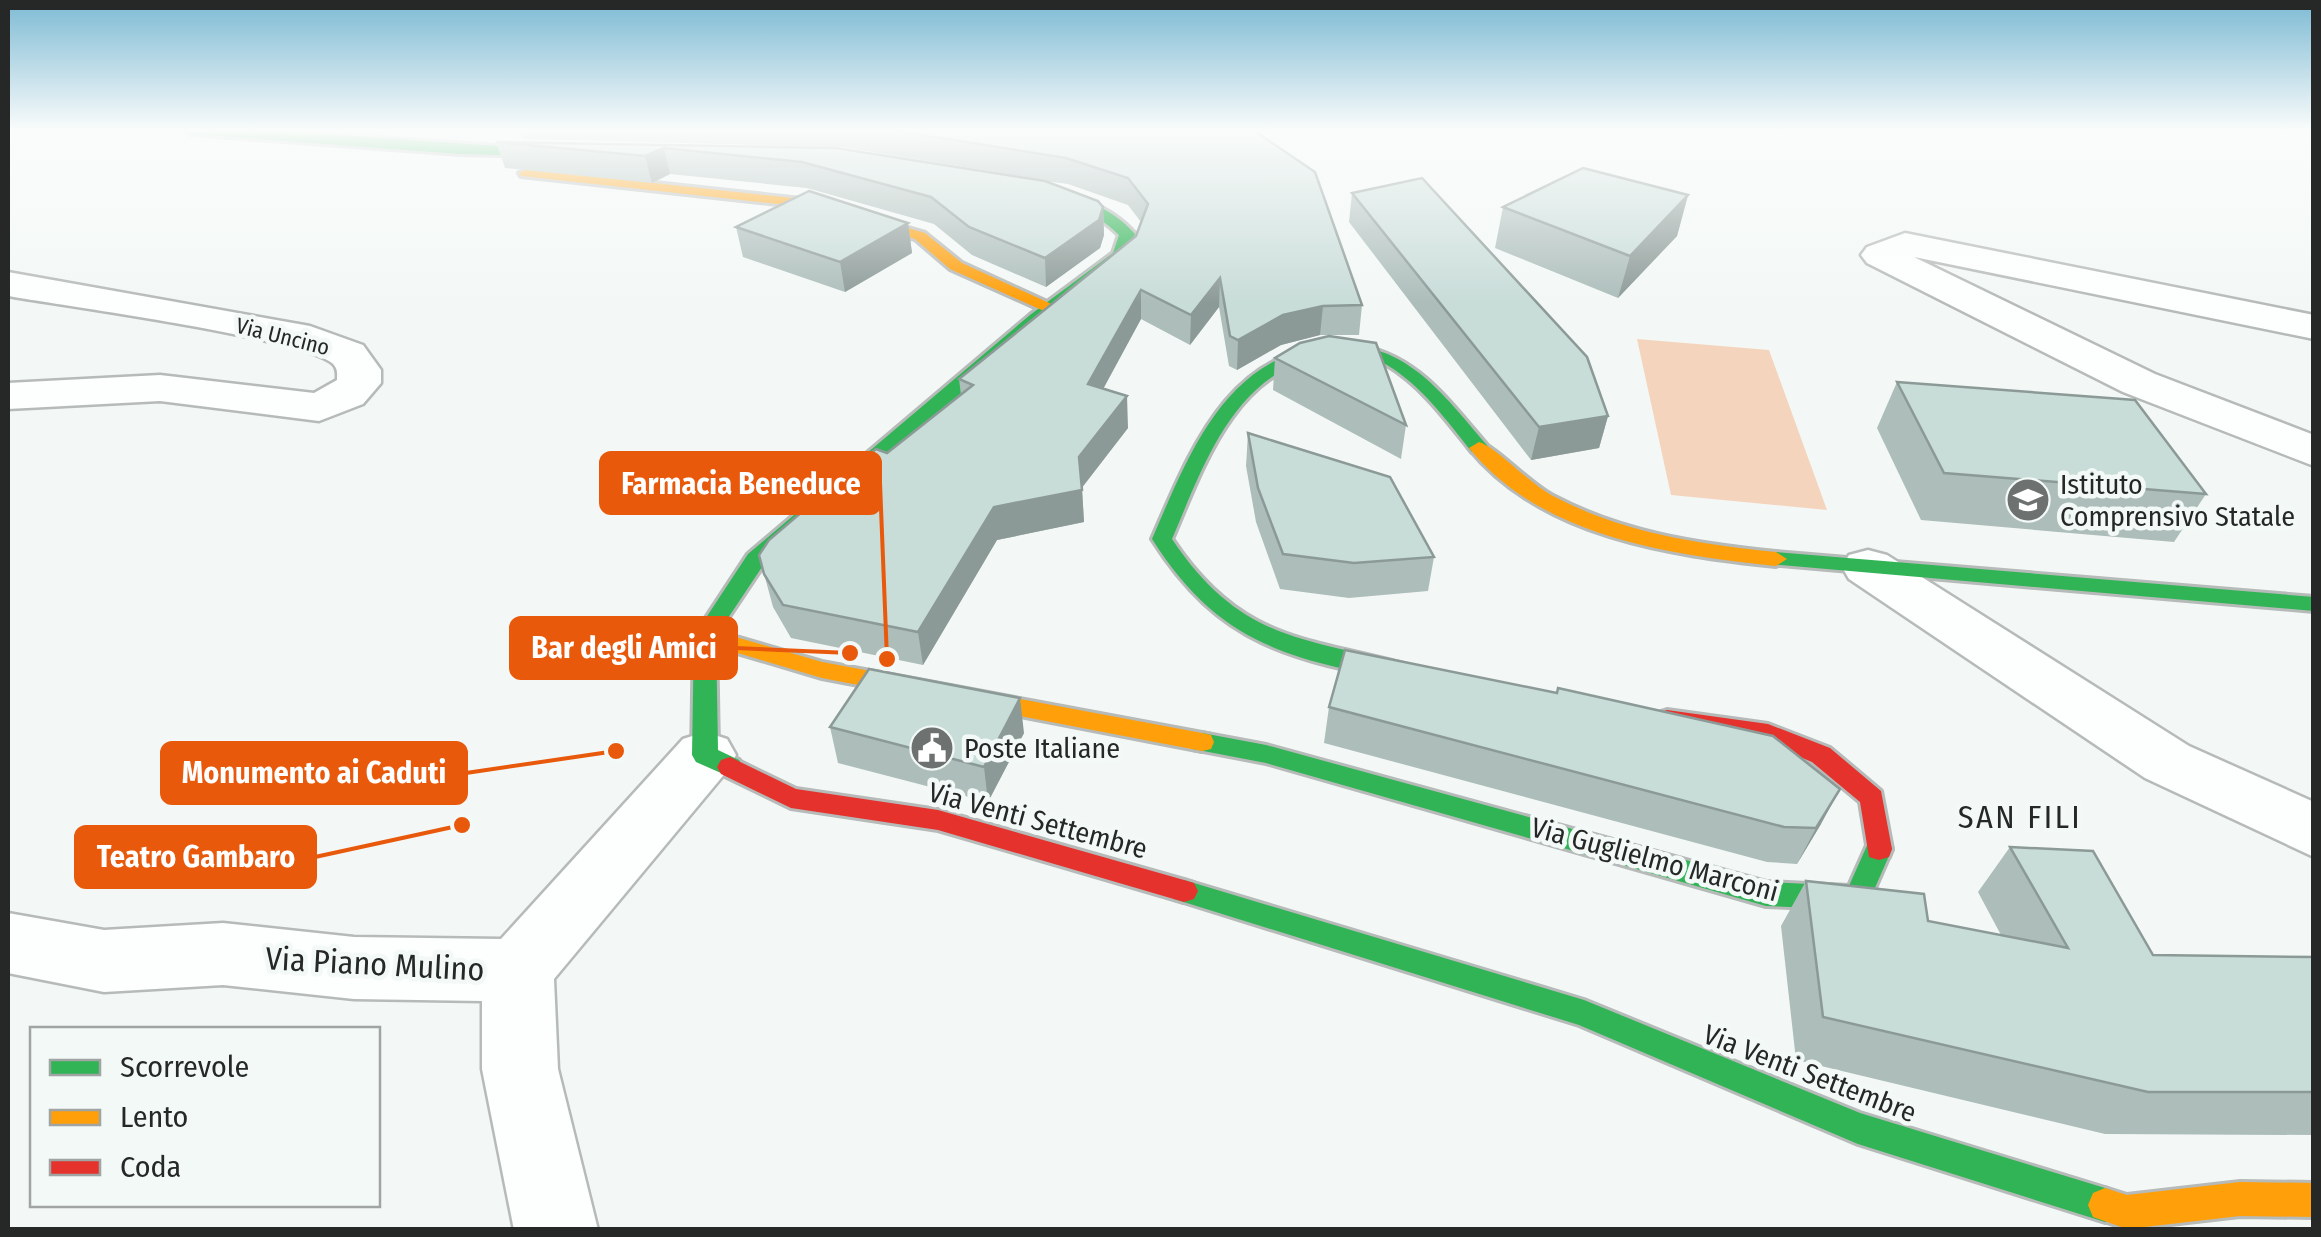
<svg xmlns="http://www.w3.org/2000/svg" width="2321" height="1237" font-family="'Fira Sans Condensed',sans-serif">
  <rect width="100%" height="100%" fill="#f3f8f6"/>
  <polygon fill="#f4d4bd" points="1637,339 1769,350 1827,510 1671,495"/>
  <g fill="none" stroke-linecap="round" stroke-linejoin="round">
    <defs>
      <g id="street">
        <polygon points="1905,233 2314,315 2314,339 1914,257 2155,374 2314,435 2314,466 2123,392 1867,263 1861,255 1867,247"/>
        <path d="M8 272 310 326 363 345 381 370V383L363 404 319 421 160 401 8 409V383L160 375 314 393 337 380C337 374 338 370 334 365 312 339 57 305 8 296Z"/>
        <polygon points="1868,550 1887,555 2189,746 2314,802 2314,857 2145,778 1849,579 1842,567 1849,555"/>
        <polygon points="705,732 727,739 736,755 727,771 554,979 558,1069 598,1230 514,1230 482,1069 482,1001 354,999 223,985 104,992 8,973 8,913 104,930 223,923 354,937 501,939 683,739"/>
      </g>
      <g id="fast">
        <path d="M183 130C313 128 443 146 573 149L580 153 573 157 460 154 190 134Z"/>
        <path d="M1031 188C1070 194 1108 203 1135 234L1125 258 1042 323 764 564 716 636 718 750 739 760 743 767 739 774 730 777 696 762 692 755 694 636 748 554 1030 315 1113 253 1119 235C1092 208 1062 202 1026 195V189Z"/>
        <path d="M1350 345C1413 350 1447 399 1486 444L1489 448 1486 452H1472C1447 421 1422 386 1387 365 1367 354 1341 353 1319 357 1233 375 1203 467 1172 539 1244 647 1312 637 1422 669L1426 675 1414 683C1294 660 1221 648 1152 539 1192 447 1231 342 1350 345Z"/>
        <polygon points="1776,552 2314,597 2314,611 1768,564 1765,559 1768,554"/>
        <polygon points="1202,733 1266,745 1766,882 1849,886 1869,841 1879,838 1889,841 1892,849 1867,906 1857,910 1766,906 1266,763 1193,749 1190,742 1193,735"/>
        <polygon points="1184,880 1584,1000 1860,1113 2105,1188 2117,1193 2122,1205 2117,1217 2105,1222 1858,1144 1579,1025 1174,899 1170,891 1174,883"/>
      </g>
      <g id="slow">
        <polygon points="526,169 811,200 925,233 962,263 1060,308 1058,312 1046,312 950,269 915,239 805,207 521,176 519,173"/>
        <path d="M1479 442C1496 447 1531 485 1553 496 1623 533 1698 544 1776 552L1787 559 1776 566C1670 555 1541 537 1469 448Z"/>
        <polygon points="705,628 822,662 1202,733 1211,735 1214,742 1211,749 1202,751 822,678 697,641 694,636 697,631"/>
        <polygon points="2240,1182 2314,1183 2314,1217 2240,1216 2127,1229 2093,1217 2088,1205 2093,1193 2105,1188 2127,1195"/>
      </g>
      <g id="jam">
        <polygon points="1667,710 1768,724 1830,748 1881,791 1892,849 1889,857 1879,860 1869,857 1860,802 1812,762 1764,742 1658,725 1655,719 1658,713"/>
        <polygon points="730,757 796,789 938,810 1184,880 1194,883 1198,891 1194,899 1184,902 938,830 791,808 721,774 717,767 721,760"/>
      </g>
    </defs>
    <use href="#street" stroke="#b6bab8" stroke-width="5"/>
    <use href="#fast" stroke="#b6bab8" stroke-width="6"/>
    <use href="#slow" stroke="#b6bab8" stroke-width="6"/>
    <use href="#jam" stroke="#b6bab8" stroke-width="6"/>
    <use href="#street" fill="#fdfefe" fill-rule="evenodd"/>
    <use href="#fast" fill="#30b455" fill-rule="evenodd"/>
    <use href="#slow" fill="#ff9f0a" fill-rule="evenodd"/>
    <use href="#jam" fill="#e5322d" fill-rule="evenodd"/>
  </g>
  <g fill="#acbdba">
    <polygon points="520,130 1253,130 1362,305 1359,335 1320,335 1281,345 1237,370 1229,366 1219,307 1190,345 1141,319 1103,389 1128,428 1082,487 1084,522 997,540 923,665 791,638 773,607 759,555 961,395 959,379 1136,236 1141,222 1128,205 1068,184 1045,181 1103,207 1104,235 1100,248 1046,287 972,255 934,224 807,188 670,174 652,183 505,168 496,142 836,148 1044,180 842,147 523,139"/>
    <polygon points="1352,193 1608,416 1599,448 1531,460 1349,222"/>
    <polygon points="1688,195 1677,236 1618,298 1495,248 1503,207"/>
    <polygon points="908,223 912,253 845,292 743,257 736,227"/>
    <polygon points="1275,358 1406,425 1401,459 1273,390"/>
    <polygon points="1897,382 2206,494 2174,542 1921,520 1877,428"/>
    <polygon points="1248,433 1434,557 1428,591 1349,598 1280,589 1256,522 1246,466"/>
    <polygon points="1329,707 1821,824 1797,864 1767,862 1324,743"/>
    <polygon points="830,727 1024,733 988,802 838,763"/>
    <polygon points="2010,847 2153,955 2314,957 2314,1135 2105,1134 1796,1060 1781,926 1806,881 1928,921 2001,935 1978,892"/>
  </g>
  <g fill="#8c9a97">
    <polygon points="664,148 670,174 652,183 645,156"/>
    <polygon points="1688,195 1677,236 1618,298 1630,256"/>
    <polygon points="1103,207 1104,235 1100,248 1046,287 1045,258"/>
    <polygon points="908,223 912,253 845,292 840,262"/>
    <polygon points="1220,278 1219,307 1190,345 1191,315"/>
    <polygon points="1141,290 1141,319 1089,415 1088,384"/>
    <polygon points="1323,306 1320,335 1281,345 1237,370 1238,340 1283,315"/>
    <polygon points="1127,396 1128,428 1081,489 1079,457"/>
    <polygon points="1608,416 1599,448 1531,460 1539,427"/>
    <polygon points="1082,490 1084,522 997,540 923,665 918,632 994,507"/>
    <polygon points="1020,698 1024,733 988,802 984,767"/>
    <polygon points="1840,789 1821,824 1797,864 1816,828"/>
  </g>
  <g fill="#c8dcd8" stroke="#8c9a97" stroke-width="2.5">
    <polygon points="891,130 1253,130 1315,172 1362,305 1323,306 1283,315 1238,340 1230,336 1220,278 1191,315 1141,290 1088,384 1127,396 1079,457 1082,490 994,507 918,632 783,605 764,574 759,555 769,540 876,449 887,453 973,385 959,379 1136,236 1148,204 1128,178 1066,158"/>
    <polygon points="496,142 836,148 1045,181 1098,201 1103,207 1099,220 1045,258 969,227 931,197 802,162 664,148 645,156"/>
    <polygon points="1583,168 1688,195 1630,256 1503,207"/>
    <polygon points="1422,178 1587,357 1608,416 1539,427 1352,193"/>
    <polygon points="809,191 908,223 840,262 736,227"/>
    <polygon points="1329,336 1376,343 1406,425 1275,358 1300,343"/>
    <polygon points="1897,382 2135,400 2206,494 1944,473"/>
    <polygon points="1248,433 1390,477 1434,557 1354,563 1283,554 1258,488"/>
    <polygon points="1345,650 1557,693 1558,688 1773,736 1840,789 1816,828 1784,827 1329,707"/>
    <polygon points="869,669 1020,698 984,767 830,727"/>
    <polygon points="2010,847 2093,851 2153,955 2314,957 2314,1092 2148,1092 1823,1017 1806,881 1924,894 1928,921 2068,948"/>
  </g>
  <linearGradient id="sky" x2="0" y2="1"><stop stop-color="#7dbad4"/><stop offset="0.43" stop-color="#fafcfb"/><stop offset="1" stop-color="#fafcfb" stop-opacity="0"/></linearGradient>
  <rect width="2321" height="303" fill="url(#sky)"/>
  <defs>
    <symbol id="school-disc" viewBox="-11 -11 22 22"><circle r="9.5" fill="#6d716f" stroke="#f2f9f7"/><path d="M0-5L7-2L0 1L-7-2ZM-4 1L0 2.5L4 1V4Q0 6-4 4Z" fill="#fff"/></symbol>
    <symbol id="civic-disc" viewBox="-11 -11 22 22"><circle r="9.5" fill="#6d716f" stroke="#f2f9f7"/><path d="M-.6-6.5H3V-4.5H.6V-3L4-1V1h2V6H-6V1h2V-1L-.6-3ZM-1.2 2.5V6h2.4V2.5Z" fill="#fff"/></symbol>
  </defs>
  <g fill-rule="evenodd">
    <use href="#school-disc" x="2003" y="475" width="50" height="50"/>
    <use href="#civic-disc" x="907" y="723" width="50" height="50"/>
  </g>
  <g text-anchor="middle" stroke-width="9" stroke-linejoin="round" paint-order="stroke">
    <g font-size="22" fill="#252827" stroke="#f2f9f7">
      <text transform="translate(283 336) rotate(14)" y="8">Via Uncino</text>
    </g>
    <g font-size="28" fill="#252827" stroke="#f2f9f7" text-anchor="start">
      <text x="2060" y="494">Istituto<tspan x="2060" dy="32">Comprensivo Statale</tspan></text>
      <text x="964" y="758">Poste Italiane</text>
    </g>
    <g font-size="28" fill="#252827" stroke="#f2f9f7">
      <text transform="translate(1038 820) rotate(15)" y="10">Via Venti Settembre</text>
      <text transform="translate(1655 859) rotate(15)" y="10">Via Guglielmo Marconi</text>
      <text transform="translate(1810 1073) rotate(21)" y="10">Via Venti Settembre</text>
    </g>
    <g font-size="32" letter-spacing="2.5" fill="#252827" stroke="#f2f9f7">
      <text x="2020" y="828">SAN FILI</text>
    </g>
    <g font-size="32" fill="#252827" stroke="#f2f9f7">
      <text transform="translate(375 964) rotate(3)" y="11">Via Piano Mulino</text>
    </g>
  </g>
  <path fill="none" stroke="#e8590c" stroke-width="4" d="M887 659L880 483M850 653L736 648M616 751L466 773M462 825L315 857"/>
  <g fill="#e8590c" stroke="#f2f9f7" stroke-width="4">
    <circle cx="887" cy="659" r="10"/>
    <circle cx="850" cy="653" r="10"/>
    <circle cx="616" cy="751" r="10"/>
    <circle cx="462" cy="825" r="10"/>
  </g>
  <g fill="#e8590c" stroke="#e8590c" stroke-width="4">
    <rect x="601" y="453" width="279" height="60" rx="10"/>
    <rect x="511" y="618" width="225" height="60" rx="10"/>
    <rect x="162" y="743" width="304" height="60" rx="10"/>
    <rect x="76" y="827" width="239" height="60" rx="10"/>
  </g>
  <g font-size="30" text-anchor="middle" font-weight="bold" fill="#fff">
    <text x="741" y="494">Farmacia Beneduce</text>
    <text x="624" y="658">Bar degli Amici</text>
    <text x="314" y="783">Monumento ai Caduti</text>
    <text x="196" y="867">Teatro Gambaro</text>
  </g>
  <rect width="2321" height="1237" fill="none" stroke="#252827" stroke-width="20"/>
  <rect x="30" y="1027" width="350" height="180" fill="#f2f9f7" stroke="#a0a5a4" stroke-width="2.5"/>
  <rect x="50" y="1060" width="50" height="15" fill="#30b455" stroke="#a0a5a4" stroke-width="2.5"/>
  <text x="120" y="1077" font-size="30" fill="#252827">Scorrevole</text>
  <rect x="50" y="1110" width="50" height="15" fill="#ff9f0a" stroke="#a0a5a4" stroke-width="2.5"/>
  <text x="120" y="1127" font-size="30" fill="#252827">Lento</text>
  <rect x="50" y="1160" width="50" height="15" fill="#e5322d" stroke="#a0a5a4" stroke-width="2.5"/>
  <text x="120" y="1177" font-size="30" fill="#252827">Coda</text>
</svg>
